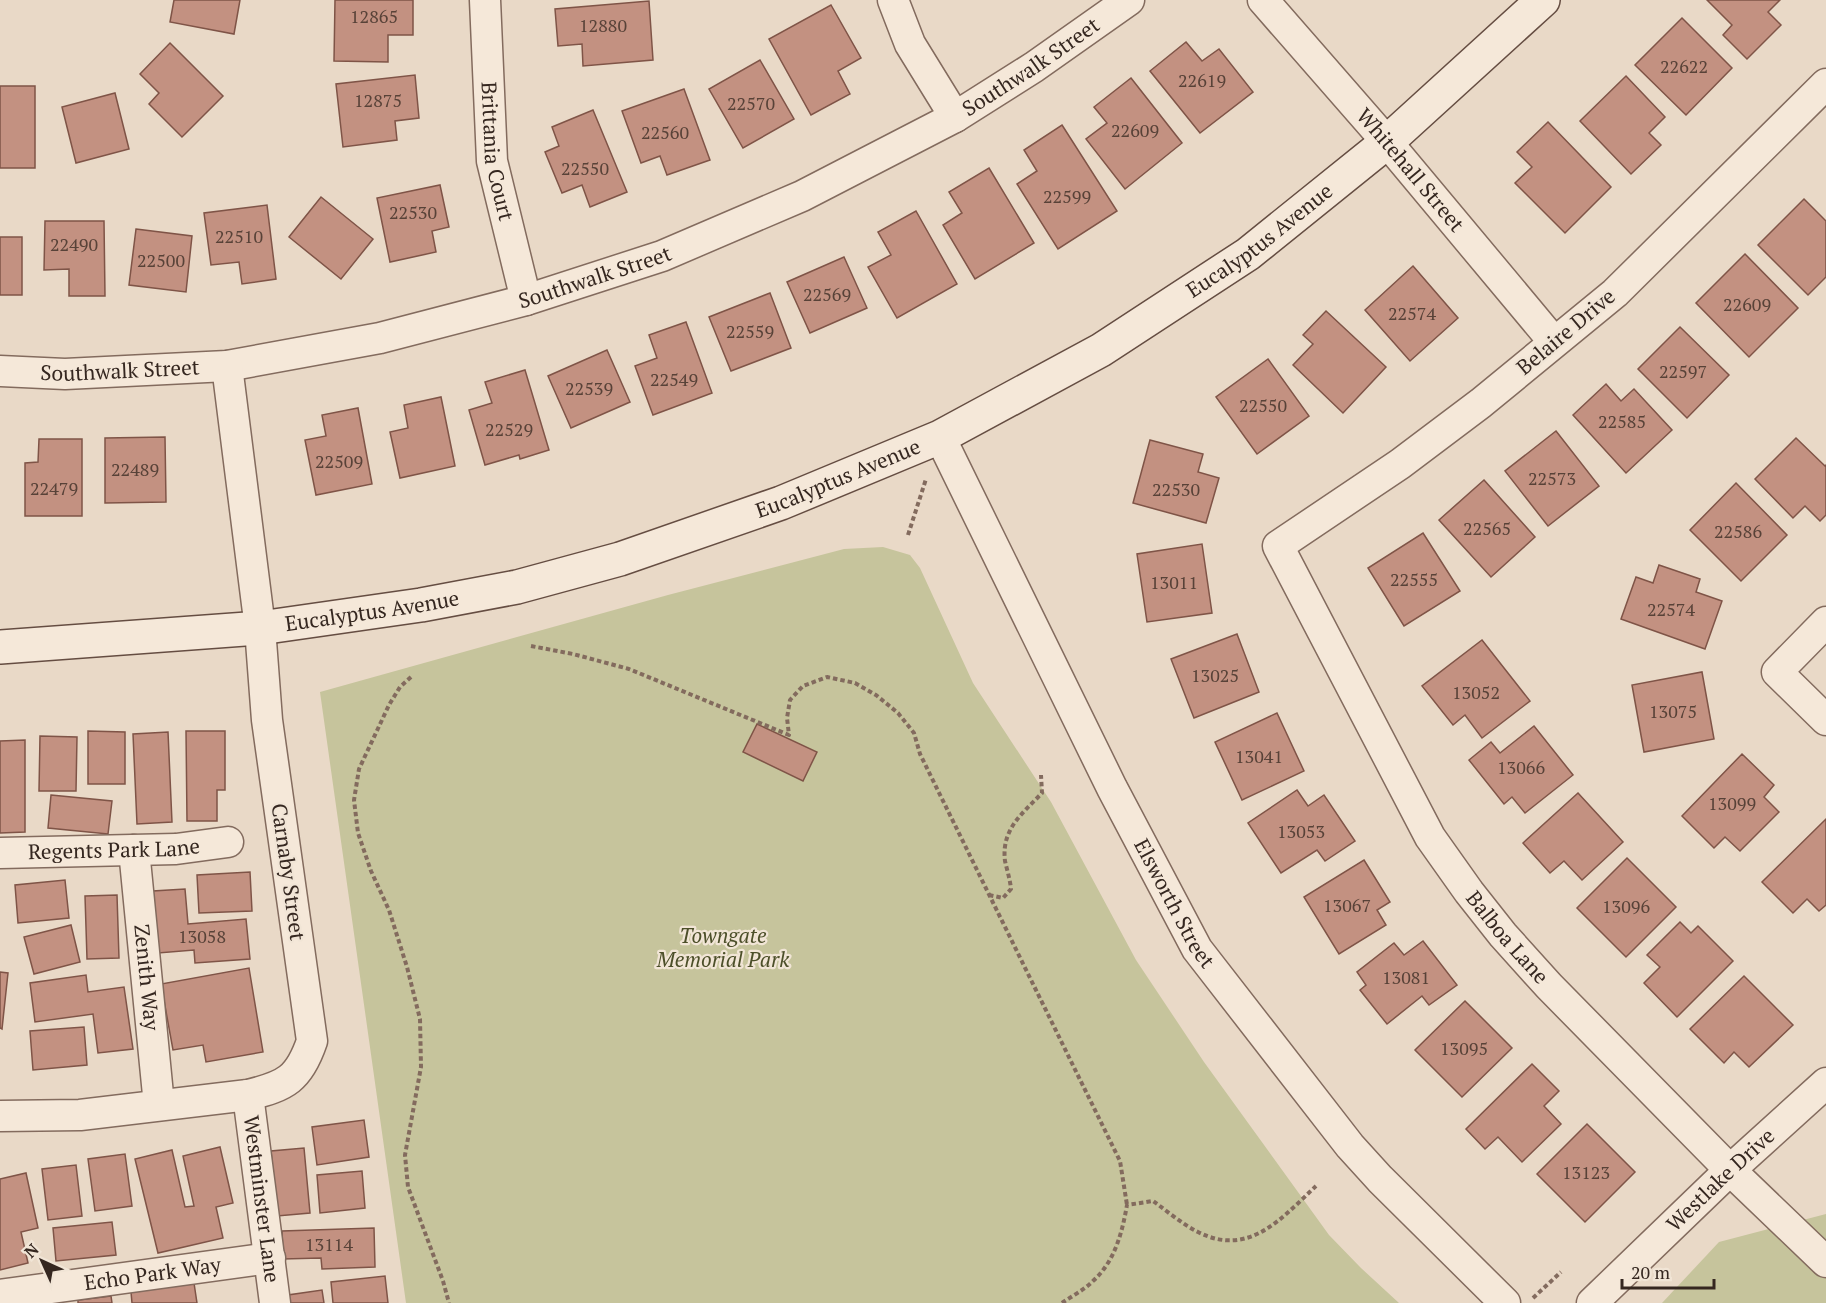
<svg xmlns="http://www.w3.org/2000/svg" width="1826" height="1303" font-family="'PT Serif',serif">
  <rect width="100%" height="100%" fill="#e9d9c7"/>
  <g fill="#c6c49c">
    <polygon points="883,547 910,555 920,568 973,683 1051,802 1136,960 1204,1062 1329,1235 1361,1268 1399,1303 406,1303 320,692 668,595 844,549"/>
    <polygon points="1826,1214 1826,1303 1662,1303 1719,1242"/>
  </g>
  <g fill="#c39181" stroke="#7f5447" stroke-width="1.5">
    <polygon points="174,0 240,0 234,34 170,22"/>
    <polygon points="335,0 413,0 413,35 388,35 388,62 334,61"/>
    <polygon points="1707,0 1780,0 1768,12 1781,25 1747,59 1723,35 1732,25"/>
    <polygon points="649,1 653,60 583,66 582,44 558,46 555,9"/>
    <polygon points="831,5 861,58 838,71 850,94 811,115 769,39"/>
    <polygon points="1682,18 1732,68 1686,115 1635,65"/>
    <polygon points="1186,42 1202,61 1219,49 1253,92 1200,133 1150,71"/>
    <polygon points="170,43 223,96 182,137 149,104 159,93 140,74"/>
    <polygon points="760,60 794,119 743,148 709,89"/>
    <polygon points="415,75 419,118 395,121 397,140 343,147 336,84"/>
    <polygon points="1626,76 1665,117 1649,133 1661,145 1631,174 1580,121"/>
    <polygon points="1131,78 1182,143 1125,189 1086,139 1107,123 1094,107"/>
    <rect x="0" y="86" width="35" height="82"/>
    <polygon points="684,89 710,160 667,175 660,156 641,163 622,111"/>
    <polygon points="115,93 129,149 76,163 62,107"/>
    <polygon points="593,110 627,192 590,207 582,185 562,193 545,152 559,146 552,127"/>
    <polygon points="1548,122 1611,187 1565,233 1515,183 1532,167 1517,152"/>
    <polygon points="1062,125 1117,211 1058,249 1017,184 1037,171 1024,150"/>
    <polygon points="989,168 1034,243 975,279 943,225 962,213 949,192"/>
    <polygon points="440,185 449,227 432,231 436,252 390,262 377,198"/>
    <polygon points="321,197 373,239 341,279 289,237"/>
    <polygon points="1804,199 1826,221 1826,277 1808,295 1758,245"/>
    <polygon points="267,205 276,279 242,284 239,262 211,265 204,213"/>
    <polygon points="916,211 957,284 897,318 868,267 891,255 878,232"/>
    <polygon points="45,221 104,221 105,296 69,296 69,269 44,270"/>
    <polygon points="136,229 192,236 186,292 129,285"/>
    <rect x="0" y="237" width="22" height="58"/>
    <polygon points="1745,254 1798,308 1749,357 1696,303"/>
    <polygon points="844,257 867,308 810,333 787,282"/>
    <polygon points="1413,266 1458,318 1410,361 1365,310"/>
    <polygon points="770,293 791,348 731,371 709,317"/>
    <polygon points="1326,311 1386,367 1343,413 1293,365 1313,344 1303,335"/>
    <polygon points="686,322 712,393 653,415 635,366 657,358 649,335"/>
    <polygon points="1680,327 1729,375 1687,418 1638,369"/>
    <polygon points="607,350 630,402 571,428 548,376"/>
    <polygon points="1268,359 1309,416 1257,454 1216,397"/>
    <polygon points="525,370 549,450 520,459 519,455 485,465 469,410 492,403 485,382"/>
    <polygon points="1606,384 1621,401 1634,389 1672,430 1626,473 1573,415"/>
    <polygon points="441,397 455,466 400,478 390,432 408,428 404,405"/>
    <polygon points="358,408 372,484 316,495 305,440 326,436 322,415"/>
    <polygon points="1556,431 1599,486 1548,526 1505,471"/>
    <polygon points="165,437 166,502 105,503 105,438"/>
    <polygon points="1796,438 1825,466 1826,465 1826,515 1820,521 1805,506 1793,518 1755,479"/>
    <polygon points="39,439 82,439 82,516 25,516 25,463 38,462"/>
    <polygon points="1150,440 1203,454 1198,472 1219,478 1206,523 1133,503"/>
    <polygon points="1484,480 1535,537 1491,577 1439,520"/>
    <polygon points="1736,483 1787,535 1741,581 1690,530"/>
    <polygon points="1423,533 1460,591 1404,626 1368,568"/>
    <polygon points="1202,544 1212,613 1147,622 1137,554"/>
    <polygon points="1659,565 1700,579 1696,592 1722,601 1705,649 1621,619 1636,577 1653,583"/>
    <polygon points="1237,634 1259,692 1194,718 1171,659"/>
    <polygon points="1482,640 1530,701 1482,738 1465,715 1453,725 1422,686"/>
    <polygon points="1702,672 1714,739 1644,752 1632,685"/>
    <polygon points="1277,713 1304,771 1242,800 1215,742"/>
    <polygon points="757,724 817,752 803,781 743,752"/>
    <polygon points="1534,726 1573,775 1525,813 1512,797 1504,804 1469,760 1491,742 1500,753"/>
    <polygon points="88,731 125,732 125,784 88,784"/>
    <polygon points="186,731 225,731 225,790 217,790 217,821 187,821"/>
    <polygon points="168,732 172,822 137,824 133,734"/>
    <polygon points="40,736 77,737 76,791 39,791"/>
    <polygon points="25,740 25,832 0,833 0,741"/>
    <polygon points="1742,754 1774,785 1764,797 1779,812 1740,851 1725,837 1714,848 1682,816"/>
    <polygon points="1297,790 1308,806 1324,795 1355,841 1325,861 1317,850 1281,873 1248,823"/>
    <polygon points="1578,793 1623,842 1582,880 1564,861 1550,873 1523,843"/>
    <polygon points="51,795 112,801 108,834 48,828"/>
    <polygon points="1826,819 1826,905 1819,911 1807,899 1793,913 1762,882"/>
    <polygon points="1627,858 1676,907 1626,957 1577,908"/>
    <polygon points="1364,860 1390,902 1377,910 1386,925 1339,954 1304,897"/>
    <polygon points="250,872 252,911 199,913 197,875"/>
    <polygon points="65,880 69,918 18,923 15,885"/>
    <polygon points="185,889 188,924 246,919 250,959 195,963 194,950 158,953 153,891"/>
    <polygon points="117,895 119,958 87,959 85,896"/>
    <polygon points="1680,922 1691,933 1698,926 1733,961 1677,1017 1644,983 1660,967 1647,955"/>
    <polygon points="71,925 80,962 34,974 24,937"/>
    <polygon points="1423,941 1457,985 1429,1005 1422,996 1387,1024 1360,990 1366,985 1357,972 1394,943 1404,955"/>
    <polygon points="249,968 263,1052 206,1062 203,1045 173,1050 161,984"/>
    <polygon points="0,972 8,973 2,1029 0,1028"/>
    <polygon points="86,975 88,992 124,987 133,1049 98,1053 93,1014 35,1022 30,983"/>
    <polygon points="1744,976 1793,1025 1749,1067 1734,1052 1724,1063 1690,1029"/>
    <polygon points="1465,1001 1512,1048 1462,1097 1415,1050"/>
    <polygon points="84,1027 87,1065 33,1070 30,1031"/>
    <polygon points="1532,1064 1559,1091 1544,1106 1561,1124 1522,1162 1498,1137 1485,1149 1466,1129"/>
    <polygon points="364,1120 369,1157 317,1165 312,1127"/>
    <polygon points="1587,1124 1635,1172 1585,1222 1537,1174"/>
    <polygon points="220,1147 233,1203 216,1207 223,1238 158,1253 135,1159 172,1150 185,1207 194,1206 183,1156"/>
    <polygon points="304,1148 310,1213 277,1216 271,1151"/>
    <polygon points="125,1154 132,1206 95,1211 88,1159"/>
    <polygon points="76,1165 82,1216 48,1220 42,1169"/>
    <polygon points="362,1171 365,1208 320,1213 317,1175"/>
    <polygon points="26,1173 38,1228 21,1232 28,1263 0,1270 0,1179"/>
    <polygon points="112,1222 116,1255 56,1261 53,1228"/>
    <polygon points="374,1228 375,1267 322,1269 321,1258 283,1259 282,1231"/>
    <polygon points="385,1276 388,1303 333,1303 331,1282"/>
    <polygon points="194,1283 197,1303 132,1303 131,1292"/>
    <polygon points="322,1290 324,1303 289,1303 288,1295"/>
    <polygon points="111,1296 112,1303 78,1303 78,1300"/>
  </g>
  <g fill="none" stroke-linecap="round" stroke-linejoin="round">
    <defs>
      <g id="street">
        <path id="s1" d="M485 0 492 161 526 300"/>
        <polyline points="893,0 910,44 955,117"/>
        <path id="s2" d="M1263 0 1387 142 1554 342"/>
        <path id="s3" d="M1826 84 1615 293 1481 403 1400 464 1278 546 1430 837 1469 892 1503 935 1549 986 1730 1170 1826 1262"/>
        <path id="s4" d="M0 371 65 374 227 366 380 338 526 300 662 256 802 196 955 117 1034 67 1129 0"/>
        <path id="s5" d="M940 437 1112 788 1197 949 1350 1146 1380 1179 1505 1303"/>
        <polyline points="1826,622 1777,672 1826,720"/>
        <path id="s6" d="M134 850 159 1105"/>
        <path id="s7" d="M0 853 176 849 228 842"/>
        <path id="s8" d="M248 1095 275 1303"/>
        <path d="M0 1116 80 1115 248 1095C286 1086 299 1079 312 1041L267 720 260 628 227 366"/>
        <path id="s9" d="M0 1295 270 1258"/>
        <path id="s10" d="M1592 1303 1730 1170 1826 1083"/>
      </g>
      <g id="secondary">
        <path id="s11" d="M0 647 260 628 421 605 517 587 620 559 781 503 940 437 1101 350 1248 254 1387 142 1543 0"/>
      </g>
    </defs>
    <use href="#street" stroke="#836b5e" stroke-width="33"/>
    <use href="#secondary" stroke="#654d42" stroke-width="36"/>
    <g stroke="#836b5e" stroke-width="4" stroke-dasharray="4.5 3" stroke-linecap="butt">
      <polyline points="908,535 926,479"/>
      <polyline points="531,646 573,654 629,669 789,735 787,718 790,700 803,686 827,677 855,683 876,695 898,713 914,733 920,754 1120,1161 1127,1205"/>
      <polyline points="411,677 400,687 389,705 359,769 354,800 358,833 371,871 389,910 407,967 420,1019 421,1067 405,1155 408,1187 443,1281 449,1303"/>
      <path d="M989 895 1003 898 1011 889C1010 879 1007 870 1005 861 1001 829 1023 813 1042 793L1041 775"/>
      <polyline points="1533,1298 1561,1272"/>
      <path d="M1062 1303C1072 1296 1084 1290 1093 1281 1115 1261 1122 1233 1127 1205L1153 1201C1167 1211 1182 1224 1198 1232 1249 1258 1282 1218 1316 1186"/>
    </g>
    <use href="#street" stroke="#f5e8d9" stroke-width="30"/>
    <use href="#secondary" stroke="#f5e8d9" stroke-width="33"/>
  </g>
  <g text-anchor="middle" stroke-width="4.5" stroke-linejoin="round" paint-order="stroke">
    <g font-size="18" fill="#584238">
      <text x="374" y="23">12865</text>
      <text x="603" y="32">12880</text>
      <text x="1684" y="73">22622</text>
      <text x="1202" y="87">22619</text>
      <text x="378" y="107">12875</text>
      <text x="751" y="110">22570</text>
      <text x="1135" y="137">22609</text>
      <text x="665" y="139">22560</text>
      <text x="585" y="175">22550</text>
      <text x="1067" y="203">22599</text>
      <text x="413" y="219">22530</text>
      <text x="239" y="243">22510</text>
      <text x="74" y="251">22490</text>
      <text x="161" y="267">22500</text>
      <text x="827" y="301">22569</text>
      <text x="1747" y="311">22609</text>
      <text x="1412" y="320">22574</text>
      <text x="750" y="338">22559</text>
      <text x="1683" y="378">22597</text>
      <text x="674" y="386">22549</text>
      <text x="589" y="395">22539</text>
      <text x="1263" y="412">22550</text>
      <text x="1622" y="428">22585</text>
      <text x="509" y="436">22529</text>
      <text x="339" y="468">22509</text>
      <text x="135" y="476">22489</text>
      <text x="1552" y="485">22573</text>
      <text x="54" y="495">22479</text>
      <text x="1176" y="496">22530</text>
      <text x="1487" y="535">22565</text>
      <text x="1738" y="538">22586</text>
      <text x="1414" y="586">22555</text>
      <text x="1174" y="589">13011</text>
      <text x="1671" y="616">22574</text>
      <text x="1215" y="682">13025</text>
      <text x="1476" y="699">13052</text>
      <text x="1673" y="718">13075</text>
      <text x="1259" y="763">13041</text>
      <text x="1521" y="774">13066</text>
      <text x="1732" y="810">13099</text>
      <text x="1301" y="838">13053</text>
      <text x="1347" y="912">13067</text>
      <text x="1626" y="913">13096</text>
      <text x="202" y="943">13058</text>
      <text x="1406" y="984">13081</text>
      <text x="1464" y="1055">13095</text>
      <text x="1586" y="1179">13123</text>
      <text x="329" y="1251">13114</text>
    </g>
    <g font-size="21" fill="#352720" stroke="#f1e5d6">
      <text dy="7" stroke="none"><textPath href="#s4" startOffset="1092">Southwalk Street</textPath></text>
      <text dy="7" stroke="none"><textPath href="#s1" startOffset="152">Brittania Court</textPath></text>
      <text dy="7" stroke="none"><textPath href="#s2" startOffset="225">Whitehall Street</textPath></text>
      <text dy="7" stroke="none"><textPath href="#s11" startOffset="1346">Eucalyptus Avenue</textPath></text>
      <text dy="7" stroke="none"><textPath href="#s4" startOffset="606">Southwalk Street</textPath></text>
      <text transform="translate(1566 332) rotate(-40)" y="7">Belaire Drive</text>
      <text dy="7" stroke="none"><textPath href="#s4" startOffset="120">Southwalk Street</textPath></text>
      <text dy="7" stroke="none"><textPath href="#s11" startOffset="860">Eucalyptus Avenue</textPath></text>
      <text dy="7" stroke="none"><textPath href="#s11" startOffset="374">Eucalyptus Avenue</textPath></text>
      <text dy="7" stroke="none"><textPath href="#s7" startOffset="114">Regents Park Lane</textPath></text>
      <text transform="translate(288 872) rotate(82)" y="7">Carnaby Street</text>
      <text dy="7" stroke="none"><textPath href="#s5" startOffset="522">Elsworth Street</textPath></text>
      <text dy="7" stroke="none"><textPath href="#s3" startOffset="1174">Balboa Lane</textPath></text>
      <text dy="7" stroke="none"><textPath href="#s6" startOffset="128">Zenith Way</textPath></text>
      <text dy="7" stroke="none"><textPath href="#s10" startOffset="178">Westlake Drive</textPath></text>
      <text dy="7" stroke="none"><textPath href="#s8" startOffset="105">Westminster Lane</textPath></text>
      <text dy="7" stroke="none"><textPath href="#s9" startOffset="154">Echo Park Way</textPath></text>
    </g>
    <g font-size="21" font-style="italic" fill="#4c4f29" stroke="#f1e5d6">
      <text x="723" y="943">Towngate<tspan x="723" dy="24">Memorial Park</tspan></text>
    </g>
  </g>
  <g transform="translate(42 1261) rotate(315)" stroke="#f1e5d6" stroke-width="4.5" paint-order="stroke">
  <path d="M0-4.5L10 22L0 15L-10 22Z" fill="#352720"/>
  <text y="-9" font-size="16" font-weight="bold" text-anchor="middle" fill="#352720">N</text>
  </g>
  <path d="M1622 1279v9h92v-9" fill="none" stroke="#352720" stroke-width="3"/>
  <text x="1631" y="1279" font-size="18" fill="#352720" stroke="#f1e5d6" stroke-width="4.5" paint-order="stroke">20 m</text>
</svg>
